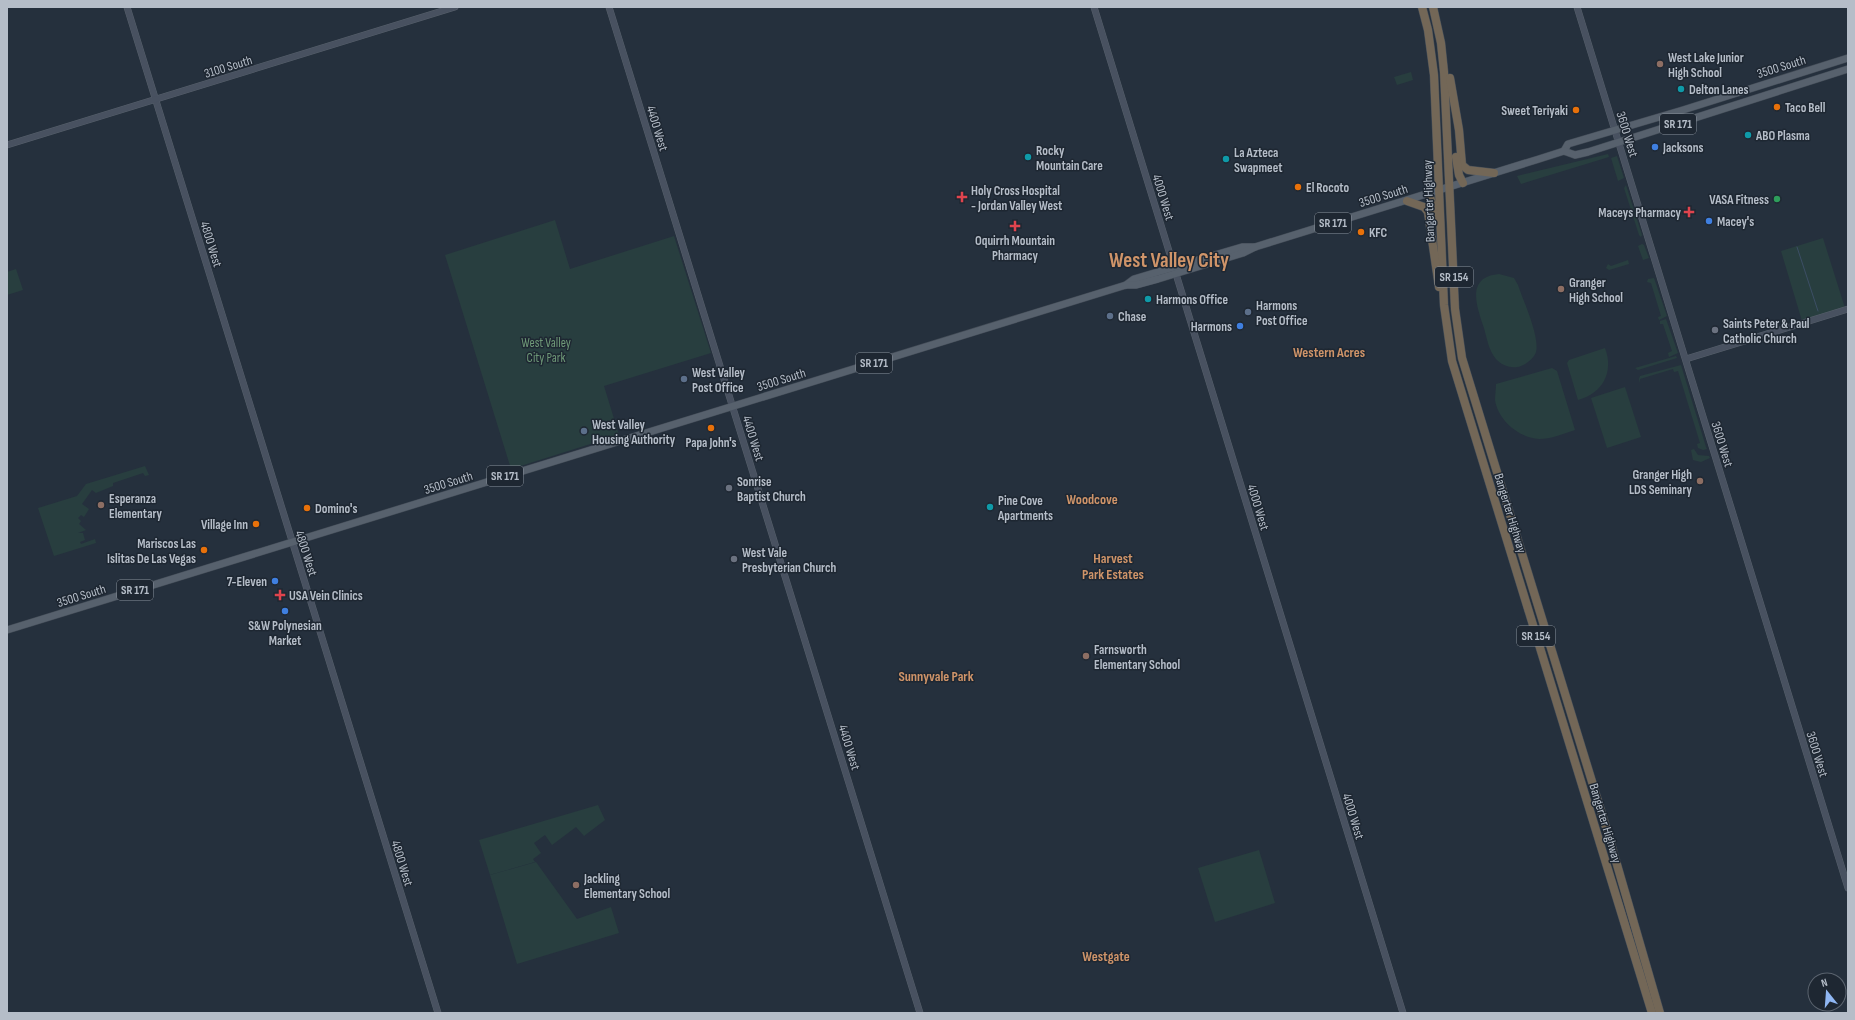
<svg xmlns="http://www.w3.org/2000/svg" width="1855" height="1020" font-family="'Sofia Sans Condensed',sans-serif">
  <rect width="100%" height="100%" fill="#25303d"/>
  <g fill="#283e3f">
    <polygon points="1411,72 1413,80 1397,85 1394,77"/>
    <polygon points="1608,154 1609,157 1521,184 1517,176"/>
    <polygon points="1617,156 1624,178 1618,181 1611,158"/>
    <polygon points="1626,185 1642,235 1641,237 1639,235 1624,188"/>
    <polygon points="555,220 570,269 674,236 711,353 604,386 619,435 511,469 445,255"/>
    <polygon points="1823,238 1845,308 1802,321 1781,251"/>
    <polygon points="1642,244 1644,245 1649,258 1643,260 1638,246"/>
    <polygon points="1628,260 1629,264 1609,270 1606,268 1608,264 1611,266"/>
    <polygon points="16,269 23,290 7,295 7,272"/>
    <path d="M1499 274 1514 278 1518 285C1523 300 1540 337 1536 352 1534 359 1524 366 1517 367 1510 368 1501 365 1496 359 1489 351 1487 339 1484 328 1477 307 1465 277 1499 274Z"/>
    <polygon points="1654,278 1667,316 1659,320 1658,317 1661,316 1651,283 1647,282 1648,279"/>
    <polygon points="1666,319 1678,353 1669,357 1668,353 1672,351 1663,324 1660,324 1660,321"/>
    <path d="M1605 348C1614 372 1603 393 1578 400L1567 363 1569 360Z"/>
    <polygon points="1676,356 1677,358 1638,370 1635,368"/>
    <polygon points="1681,365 1706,447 1707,449 1703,450 1698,448 1697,444 1700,443 1678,371 1674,372 1673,369 1640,379 1640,383 1639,379 1640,376"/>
    <path d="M1552 368 1557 371 1575 430C1563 434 1551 439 1539 439 1519 438 1498 420 1495 400 1495 395 1496 389 1496 384Z"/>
    <polygon points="1625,387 1641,437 1607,448 1591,398"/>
    <polygon points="1694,449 1698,455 1709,456 1710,458 1701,462 1693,460 1691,450"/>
    <polygon points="145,466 149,475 145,476 143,473 113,483 113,486 96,493 92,490 82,504 89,509 84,517 81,515 78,518 81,521 79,524 86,530 78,533 83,533 85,540 80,542 81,544 95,539 96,543 54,556 38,508 77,496 86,484"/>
    <polygon points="598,805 605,820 584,836 576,827 552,845 545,835 534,843 541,853 533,859 535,862 490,875 479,840"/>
    <polygon points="1259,850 1275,903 1215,922 1198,868"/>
    <polygon points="536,862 577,919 611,907 619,933 517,964 490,875"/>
  </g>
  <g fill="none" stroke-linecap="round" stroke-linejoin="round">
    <polyline stroke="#3c4e65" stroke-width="1" points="1797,247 1818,311"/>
    <defs>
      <g id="secondary">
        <polyline points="127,7 438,1013"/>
        <polyline points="609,7 920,1013"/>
        <polyline points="1094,7 1403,1013"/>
        <polyline points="1577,7 1848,888"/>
        <polyline points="7,145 455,7"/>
        <polyline points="1686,359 1848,309"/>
      </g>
      <g id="primary">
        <polyline points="1564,151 1568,144 1683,110 1848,58"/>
        <polyline points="1126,285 1134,279 1242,247 1255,247"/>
        <polyline points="7,630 1126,285 1136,285 1158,279 1243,253 1255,247 1539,159 1564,151 1575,155 1588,152 1848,69"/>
      </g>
      <g id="highway">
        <polyline points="1422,7 1428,30 1434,75 1444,305 1452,361 1652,1013"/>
        <polyline points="1433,7 1441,43 1444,72 1455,309 1462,358 1609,837 1660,1013"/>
        <polyline points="1450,78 1459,130 1462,165 1468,170 1494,173"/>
        <polyline points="1456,157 1459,175 1463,183"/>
        <polyline points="1429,194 1433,206 1434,220"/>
        <polyline points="1407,201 1424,207 1428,212 1439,287"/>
      </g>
    </defs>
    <use href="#secondary" stroke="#57606b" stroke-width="7"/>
    <use href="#primary" stroke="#424b56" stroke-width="8"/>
    <use href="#highway" stroke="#444d58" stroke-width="9"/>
    <use href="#secondary" stroke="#485160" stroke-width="6"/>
    <use href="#primary" stroke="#57616d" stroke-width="7"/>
    <use href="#highway" stroke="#736757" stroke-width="8"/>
  </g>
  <g fill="#8d6e63" stroke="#1e2732" stroke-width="1.5">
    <circle cx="1660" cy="64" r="4"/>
    <circle cx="1561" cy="289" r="4"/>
    <circle cx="1700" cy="481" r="4"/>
    <circle cx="101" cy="505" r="4"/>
    <circle cx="1086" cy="656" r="4"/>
    <circle cx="576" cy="885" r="4"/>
  </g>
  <g fill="#0f9aa8" stroke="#1e2732" stroke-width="1.5">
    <circle cx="1681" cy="89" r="4"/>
    <circle cx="1748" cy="135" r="4"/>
    <circle cx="1028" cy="157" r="4"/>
    <circle cx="1226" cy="159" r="4"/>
    <circle cx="1148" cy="299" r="4"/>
    <circle cx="990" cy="507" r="4"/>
  </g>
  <g fill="#e8710a" stroke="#1e2732" stroke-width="1.5">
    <circle cx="1777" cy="107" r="4"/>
    <circle cx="1576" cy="110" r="4"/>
    <circle cx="1298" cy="187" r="4"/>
    <circle cx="1361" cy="232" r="4"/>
    <circle cx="711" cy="428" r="4"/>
    <circle cx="307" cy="508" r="4"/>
    <circle cx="256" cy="524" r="4"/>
    <circle cx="204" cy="550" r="4"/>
  </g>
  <g fill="#3f7fe0" stroke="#1e2732" stroke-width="1.5">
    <circle cx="1655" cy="147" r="4"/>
    <circle cx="1709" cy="221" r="4"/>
    <circle cx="1240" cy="326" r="4"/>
    <circle cx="275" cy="581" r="4"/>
    <circle cx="285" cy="611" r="4"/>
  </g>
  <g fill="#e0444e" stroke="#1e2732" stroke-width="1.5">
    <path d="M960 191h4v4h4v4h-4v4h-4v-4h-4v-4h4z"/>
    <path d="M1687 206h4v4h4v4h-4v4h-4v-4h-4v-4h4z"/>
    <path d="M1013 220h4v4h4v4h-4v4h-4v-4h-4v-4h4z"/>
    <path d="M278 589h4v4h4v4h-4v4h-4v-4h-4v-4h4z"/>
  </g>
  <circle fill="#2e9e5b" stroke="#1e2732" stroke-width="1.5" cx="1777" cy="199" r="4"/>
  <g fill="#5c6f8a" stroke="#1e2732" stroke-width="1.5">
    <circle cx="1248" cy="312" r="4"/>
    <circle cx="1110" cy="316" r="4"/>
    <circle cx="684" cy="379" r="4"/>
    <circle cx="584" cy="431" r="4"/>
  </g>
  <g fill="#6b7280" stroke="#1e2732" stroke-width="1.5">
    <circle cx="1715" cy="330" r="4"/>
    <circle cx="729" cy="488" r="4"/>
    <circle cx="734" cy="559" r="4"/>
  </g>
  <g text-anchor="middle" stroke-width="3" stroke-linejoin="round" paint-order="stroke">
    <g fill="#1e2732" stroke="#88909b" stroke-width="1">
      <rect x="1660" y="114" width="36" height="20" rx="3"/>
      <rect x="1315" y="213" width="36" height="20" rx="3"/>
      <rect x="1435" y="267" width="38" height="20" rx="3"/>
      <rect x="856" y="353" width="36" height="20" rx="3"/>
      <rect x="487" y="466" width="36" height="20" rx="3"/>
      <rect x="117" y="580" width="36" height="20" rx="3"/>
      <rect x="1517" y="626" width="38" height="20" rx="3"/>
    </g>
    <g font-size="12" font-weight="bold" fill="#b5bdc8">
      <text x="1678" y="128">SR 171</text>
      <text x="1333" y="227">SR 171</text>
      <text x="1454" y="281">SR 154</text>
      <text x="874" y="367">SR 171</text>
      <text x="505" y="480">SR 171</text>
      <text x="135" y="594">SR 171</text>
      <text x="1536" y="640">SR 154</text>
    </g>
    <g font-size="13" font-weight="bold" fill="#b5bdc8" stroke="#1e2732" text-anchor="start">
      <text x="1668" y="62">West Lake Junior<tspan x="1668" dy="15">High School</tspan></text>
      <text x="1689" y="94">Delton Lanes</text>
      <text x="1785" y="112">Taco Bell</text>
      <text x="1568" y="115" text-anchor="end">Sweet Teriyaki</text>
      <text x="1756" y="140">ABO Plasma</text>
      <text x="1663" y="152">Jacksons</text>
      <text x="1036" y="155">Rocky<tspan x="1036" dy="15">Mountain Care</tspan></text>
      <text x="1234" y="157">La Azteca<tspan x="1234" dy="15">Swapmeet</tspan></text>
      <text x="1306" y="192">El Rocoto</text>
      <text x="971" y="195">Holy Cross Hospital<tspan x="971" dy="15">- Jordan Valley West</tspan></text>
      <text x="1769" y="204" text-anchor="end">VASA Fitness</text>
      <text x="1681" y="217" text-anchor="end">Maceys Pharmacy</text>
      <text x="1717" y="226">Macey's</text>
      <text x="1369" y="237">KFC</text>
      <text x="1015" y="245" text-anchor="middle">Oquirrh Mountain<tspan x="1015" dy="15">Pharmacy</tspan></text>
      <text x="1569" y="287">Granger<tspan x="1569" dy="15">High School</tspan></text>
      <text x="1156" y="304">Harmons Office</text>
      <text x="1256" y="310">Harmons<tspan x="1256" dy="15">Post Office</tspan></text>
      <text x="1118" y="321">Chase</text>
      <text x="1723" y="328">Saints Peter &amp; Paul<tspan x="1723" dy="15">Catholic Church</tspan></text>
      <text x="1232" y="331" text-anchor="end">Harmons</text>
      <text x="692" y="377">West Valley<tspan x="692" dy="15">Post Office</tspan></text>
      <text x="592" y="429">West Valley<tspan x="592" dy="15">Housing Authority</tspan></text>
      <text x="711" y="447" text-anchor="middle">Papa John's</text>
      <text x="1692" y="479" text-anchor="end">Granger High<tspan x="1692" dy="15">LDS Seminary</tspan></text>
      <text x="737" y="486">Sonrise<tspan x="737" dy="15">Baptist Church</tspan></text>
      <text x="109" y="503">Esperanza<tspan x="109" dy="15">Elementary</tspan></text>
      <text x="998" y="505">Pine Cove<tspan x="998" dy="15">Apartments</tspan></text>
      <text x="315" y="513">Domino's</text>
      <text x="248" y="529" text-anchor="end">Village Inn</text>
      <text x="196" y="548" text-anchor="end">Mariscos Las<tspan x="196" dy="15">Islitas De Las Vegas</tspan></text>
      <text x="742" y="557">West Vale<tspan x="742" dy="15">Presbyterian Church</tspan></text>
      <text x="267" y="586" text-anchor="end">7-Eleven</text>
      <text x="289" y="600">USA Vein Clinics</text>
      <text x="285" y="630" text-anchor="middle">S&amp;W Polynesian<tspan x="285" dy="15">Market</tspan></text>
      <text x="1094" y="654">Farnsworth<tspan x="1094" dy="15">Elementary School</tspan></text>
      <text x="584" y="883">Jackling<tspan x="584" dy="15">Elementary School</tspan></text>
    </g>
    <g font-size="13" fill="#b5bdc8" stroke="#1e2732">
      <text transform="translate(228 66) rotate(-17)" y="5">3100 South</text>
      <text transform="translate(1781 66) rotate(-17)" y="5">3500 South</text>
      <text transform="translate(658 128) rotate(73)" y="5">4400 West</text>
      <text transform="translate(1628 134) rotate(73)" y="5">3600 West</text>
      <text transform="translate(1383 195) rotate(-17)" y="5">3500 South</text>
      <text transform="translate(1164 197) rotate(73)" y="5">4000 West</text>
      <text transform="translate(1428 201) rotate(-92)" y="5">Bangerter Highway</text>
      <text transform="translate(212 244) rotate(73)" y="5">4800 West</text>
      <text transform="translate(781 379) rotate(-17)" y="5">3500 South</text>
      <text transform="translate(754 438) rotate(73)" y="5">4400 West</text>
      <text transform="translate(1723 444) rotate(73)" y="5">3600 West</text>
      <text transform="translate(448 482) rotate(-17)" y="5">3500 South</text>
      <text transform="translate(1259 507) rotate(73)" y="5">4000 West</text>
      <text transform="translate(1511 513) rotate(73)" y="5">Bangerter Highway</text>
      <text transform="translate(307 553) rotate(72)" y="5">4800 West</text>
      <text transform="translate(81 595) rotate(-17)" y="5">3500 South</text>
      <text transform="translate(850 747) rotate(73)" y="5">4400 West</text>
      <text transform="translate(1818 754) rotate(73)" y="5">3600 West</text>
      <text transform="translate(1354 816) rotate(73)" y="5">4000 West</text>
      <text transform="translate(1606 823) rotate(73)" y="5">Bangerter Highway</text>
      <text transform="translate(403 863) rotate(73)" y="5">4800 West</text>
    </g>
    <g font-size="13" fill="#6e9877" stroke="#1e2732">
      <text x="546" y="347">West Valley<tspan x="546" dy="15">City Park</tspan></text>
    </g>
    <g font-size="14" font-weight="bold" fill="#cf9469" stroke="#1e2732">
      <text x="1329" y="357">Western Acres</text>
      <text x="1092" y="504">Woodcove</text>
      <text x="1113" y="563">Harvest<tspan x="1113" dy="16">Park Estates</tspan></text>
      <text x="936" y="681">Sunnyvale Park</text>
      <text x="1106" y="961">Westgate</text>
    </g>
    <g font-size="21" font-weight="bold" fill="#cf9469" stroke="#1e2732">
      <text x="1169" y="267">West Valley City</text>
    </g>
  </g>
  <rect width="1855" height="1020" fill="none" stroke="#b5bdc8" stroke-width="16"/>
  <g transform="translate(1827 992) rotate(343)"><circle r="19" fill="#1e2732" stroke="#5a636e"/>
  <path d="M0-3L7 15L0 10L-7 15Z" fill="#90b7f3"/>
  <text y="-6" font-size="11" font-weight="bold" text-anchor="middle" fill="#b5bdc8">N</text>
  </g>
</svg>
